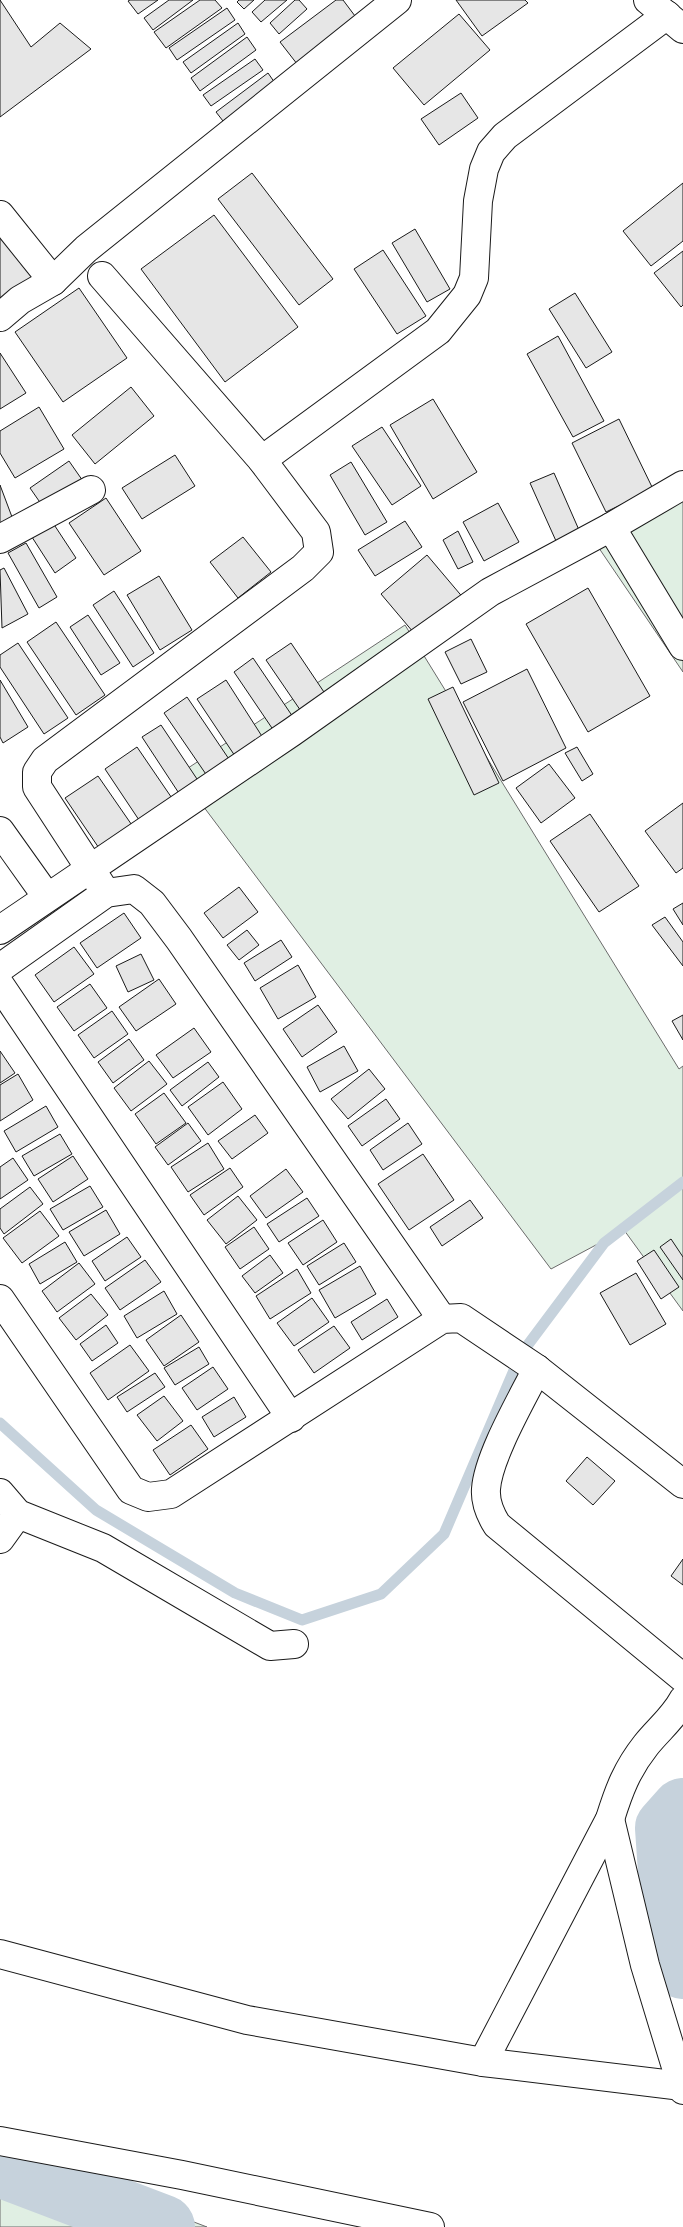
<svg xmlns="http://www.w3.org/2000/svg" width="683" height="2227" font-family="'IBM Plex Sans',sans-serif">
  <rect width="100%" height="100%" fill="#fff"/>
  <g fill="#e0efe3" stroke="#6a6a6a">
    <polygon points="683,472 683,672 586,529"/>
    <polygon points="405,625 679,1069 683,1066 683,1311 624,1230 551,1269 179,774"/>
    <polygon points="0,2148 207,2227 0,2227"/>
  </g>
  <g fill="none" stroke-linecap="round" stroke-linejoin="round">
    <polyline stroke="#c6d2dc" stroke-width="11" points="0,1423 96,1510 235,1593 302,1620 381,1594 444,1534 521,1354 604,1243 683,1182"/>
    <g stroke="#c6d2dc" stroke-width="64">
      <polyline points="683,1810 667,1828 675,1945 683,1967"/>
      <polyline points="0,2165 163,2227"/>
    </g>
  </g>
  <g fill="#e6e6e6" stroke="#1a1a1a">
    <polygon points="0,0 31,47 60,23 91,49 0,117"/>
    <polygon points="130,0 158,0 138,14 128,1"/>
    <polygon points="169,0 193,0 153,30 144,18"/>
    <polygon points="200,0 215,0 222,8 166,48 154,32"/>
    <polygon points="239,0 254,0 244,9 237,2"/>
    <polygon points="265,0 287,0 261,22 252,12"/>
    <polygon points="295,0 299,0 307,9 279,34 270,23"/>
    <polygon points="336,0 343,0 361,24 301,69 280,42"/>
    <polygon points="456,0 525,0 528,3 482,36"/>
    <polygon points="227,8 235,20 177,60 169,48"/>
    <polygon points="459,14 490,50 424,105 393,68"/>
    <polygon points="238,23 245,34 191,73 183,62"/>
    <polygon points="247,37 256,50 200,91 191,78"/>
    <polygon points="255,59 263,70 211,106 203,95"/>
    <polygon points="268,73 275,83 223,121 216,112"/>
    <polygon points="461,93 478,118 439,145 421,119"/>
    <polygon points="252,173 333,279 299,305 218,199"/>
    <polygon points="683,183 683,241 651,266 623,231"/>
    <polygon points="214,215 298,327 225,382 141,269"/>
    <polygon points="415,229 450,289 427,302 392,243"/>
    <polygon points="0,236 38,279 0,304"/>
    <polygon points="383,250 426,316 397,334 354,269"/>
    <polygon points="683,251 683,305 681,307 654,273"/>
    <polygon points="79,288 127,358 63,402 15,332"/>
    <polygon points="575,293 612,352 586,368 549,309"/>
    <polygon points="558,336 604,421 573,437 527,354"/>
    <polygon points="0,353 26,393 0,409"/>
    <polygon points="131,387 154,416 95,464 72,435"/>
    <polygon points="433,399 477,472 433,499 390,425"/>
    <polygon points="39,407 64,449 15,478 0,453 0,431"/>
    <polygon points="619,419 653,489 606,512 572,443"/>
    <polygon points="382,427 421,486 392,505 352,446"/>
    <polygon points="175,455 195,486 142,519 122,488"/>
    <polygon points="69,461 85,484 46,511 30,488"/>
    <polygon points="351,462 387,522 365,535 330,475"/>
    <polygon points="554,473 579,530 556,541 530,483"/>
    <polygon points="0,485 15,525 0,530"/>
    <polygon points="106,498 141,551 104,575 69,523"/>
    <polygon points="498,503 519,542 484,561 463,522"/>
    <polygon points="51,520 76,558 55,573 30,534"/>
    <polygon points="405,521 422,547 375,576 358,550"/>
    <polygon points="458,531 473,562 458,569 443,540"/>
    <polygon points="243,537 271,572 238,598 210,562"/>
    <polygon points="26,543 57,597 39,608 8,553"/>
    <polygon points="427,555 465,600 419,639 381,594"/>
    <polygon points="4,568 28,614 2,628 0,570"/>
    <polygon points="159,576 192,630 160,650 127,595"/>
    <polygon points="588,588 650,696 588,732 526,624"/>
    <polygon points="114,591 154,653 133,667 93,605"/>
    <polygon points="88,615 120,663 101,675 70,627"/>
    <polygon points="56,622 105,695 76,715 27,642"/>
    <polygon points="471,639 487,672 461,684 445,652"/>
    <polygon points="18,643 68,718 44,734 0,667 0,655"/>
    <polygon points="291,643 330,701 305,717 266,660"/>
    <polygon points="253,658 295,720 276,734 234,672"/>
    <polygon points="527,669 566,748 503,781 463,702"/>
    <polygon points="0,680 28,727 3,743 0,737"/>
    <polygon points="226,680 265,741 237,759 197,699"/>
    <polygon points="453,687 499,783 474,795 428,699"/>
    <polygon points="187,697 235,768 212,783 164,713"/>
    <polygon points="161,725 205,791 186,804 142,737"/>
    <polygon points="137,747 178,807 145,829 105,769"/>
    <polygon points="577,747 593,774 582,781 565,753"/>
    <polygon points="549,764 575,798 541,823 516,788"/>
    <polygon points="98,776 136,831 103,854 65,798"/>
    <polygon points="683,803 683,868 676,873 645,831"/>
    <polygon points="590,814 639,886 599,912 550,841"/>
    <polygon points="239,887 258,912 223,938 204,913"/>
    <polygon points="683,903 683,925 673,909"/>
    <polygon points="124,913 141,938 97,968 80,943"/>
    <polygon points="665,917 683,942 683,966 652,925"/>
    <polygon points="247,930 259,945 239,960 227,945"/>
    <polygon points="281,940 292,957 255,981 244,963"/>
    <polygon points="74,947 94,974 54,1002 35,975"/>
    <polygon points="141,954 154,980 128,992 116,966"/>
    <polygon points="298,965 316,997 278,1019 260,988"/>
    <polygon points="159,979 176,1004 136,1031 119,1007"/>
    <polygon points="90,984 107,1008 74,1031 57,1007"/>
    <polygon points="318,1005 337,1032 302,1057 283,1029"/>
    <polygon points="112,1011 128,1034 94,1058 78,1035"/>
    <polygon points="683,1015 683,1040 672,1021"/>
    <polygon points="194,1028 211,1052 173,1078 156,1055"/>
    <polygon points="129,1039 144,1060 113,1083 98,1062"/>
    <polygon points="344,1046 358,1071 320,1092 307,1067"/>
    <polygon points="0,1051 15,1073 0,1083"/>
    <polygon points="149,1061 167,1084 131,1111 114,1088"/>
    <polygon points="208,1062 219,1077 182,1106 170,1090"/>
    <polygon points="369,1069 385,1089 348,1119 331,1099"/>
    <polygon points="18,1074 33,1100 0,1121 0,1085"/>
    <polygon points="223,1082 242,1109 208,1135 188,1107"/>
    <polygon points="164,1093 186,1123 156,1144 135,1114"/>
    <polygon points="386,1099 400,1119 362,1146 348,1126"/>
    <polygon points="46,1106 58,1127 16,1152 4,1131"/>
    <polygon points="255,1115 268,1133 232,1159 218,1141"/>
    <polygon points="188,1123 201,1141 168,1165 155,1147"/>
    <polygon points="408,1123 422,1144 383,1170 370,1150"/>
    <polygon points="60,1134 72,1154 34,1176 22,1156"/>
    <polygon points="208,1143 224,1169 188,1192 171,1167"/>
    <polygon points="423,1154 454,1200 409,1230 378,1184"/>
    <polygon points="73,1156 88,1179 53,1202 38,1179"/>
    <polygon points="13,1158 28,1180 0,1199 0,1167"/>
    <polygon points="230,1168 243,1187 204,1215 190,1195"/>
    <polygon points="286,1169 303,1192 266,1218 250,1196"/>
    <polygon points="90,1186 103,1207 63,1230 50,1209"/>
    <polygon points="30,1187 43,1204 4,1234 0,1228 0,1209"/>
    <polygon points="238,1196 257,1220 226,1244 207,1220"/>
    <polygon points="307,1198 319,1216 279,1242 267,1224"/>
    <polygon points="470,1200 483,1218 442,1246 430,1227"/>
    <polygon points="106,1210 120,1234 84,1256 69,1232"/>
    <polygon points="40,1211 59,1236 22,1263 3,1238"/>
    <polygon points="323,1220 337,1242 303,1265 288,1243"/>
    <polygon points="254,1227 269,1249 240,1269 225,1247"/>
    <polygon points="127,1237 141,1257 105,1281 92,1261"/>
    <polygon points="671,1239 683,1257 683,1280 660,1247"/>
    <polygon points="65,1242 77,1262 40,1284 29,1264"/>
    <polygon points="344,1243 356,1262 319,1285 307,1266"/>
    <polygon points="654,1250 679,1287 661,1299 637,1261"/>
    <polygon points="270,1255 283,1273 255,1293 242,1276"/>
    <polygon points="145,1260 161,1282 120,1310 105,1288"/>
    <polygon points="79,1263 95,1284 57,1312 42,1291"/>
    <polygon points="360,1266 376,1294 335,1318 319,1290"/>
    <polygon points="297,1269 311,1293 270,1319 256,1296"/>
    <polygon points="636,1273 666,1324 630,1345 600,1293"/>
    <polygon points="164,1291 177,1314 137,1338 124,1316"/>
    <polygon points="91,1294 108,1315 76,1340 59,1318"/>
    <polygon points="312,1298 329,1322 294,1346 277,1323"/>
    <polygon points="387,1299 398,1317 362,1340 351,1322"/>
    <polygon points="181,1315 199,1342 164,1366 146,1340"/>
    <polygon points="106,1325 118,1343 92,1361 80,1344"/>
    <polygon points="334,1326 350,1348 314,1373 298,1350"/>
    <polygon points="130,1345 149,1371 108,1400 90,1373"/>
    <polygon points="199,1347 209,1364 175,1385 164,1368"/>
    <polygon points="213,1367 228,1389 197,1410 182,1388"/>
    <polygon points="155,1373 165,1387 127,1412 117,1397"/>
    <polygon points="164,1396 183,1421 157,1441 137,1415"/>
    <polygon points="234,1397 246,1417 214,1437 202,1417"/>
    <polygon points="191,1425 208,1449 170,1475 153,1450"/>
    <polygon points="587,1457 615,1481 593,1505 566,1481"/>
    <polygon points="683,1559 683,1585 671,1576"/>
  </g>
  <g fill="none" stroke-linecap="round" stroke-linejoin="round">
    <defs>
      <g id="street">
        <polyline points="0,215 53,281"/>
        <polyline points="102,276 262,460 316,532 319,552 303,568 45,760 37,772 37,787 106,893"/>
        <polyline points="0,317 20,300 53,281 86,249 397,0"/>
        <polyline points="262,460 438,331 467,295 474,278 478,201 484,169 491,152 505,136 667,15"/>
        <polyline points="611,527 683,485"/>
        <polyline points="0,539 91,490"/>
        <polyline points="0,831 47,897"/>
        <polyline points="0,930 292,732 490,592 611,527 683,646"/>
        <polyline points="0,968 106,893 134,889 152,903 179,939 442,1319"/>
        <polyline points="0,985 291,1418"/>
        <polyline points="0,1299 131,1490 148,1497 171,1494 442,1319 461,1318 537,1369 683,1484"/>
        <path d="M537 1369C522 1399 488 1457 486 1489 485 1502 490 1514 497 1525L683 1678"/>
        <polyline points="0,1493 18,1514 103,1548 270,1646 294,1644"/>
        <polyline points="0,1539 18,1514"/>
        <polyline points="610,1819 645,1965 683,2090"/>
        <polyline points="0,1954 247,2020 483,2062 682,2086"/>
        <path d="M483 2062 610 1819C619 1790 627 1769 646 1745 658 1730 674 1717 683 1700"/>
        <polyline points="0,2141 182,2175 430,2227"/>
      </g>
      <polyline id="secondary" points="648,0 683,29"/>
    </defs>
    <use href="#street" stroke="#1a1a1a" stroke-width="30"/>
    <use href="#secondary" stroke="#1a1a1a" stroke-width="30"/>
    <use href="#street" stroke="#fff" stroke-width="28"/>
    <use href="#secondary" stroke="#fff" stroke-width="28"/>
  </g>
</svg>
